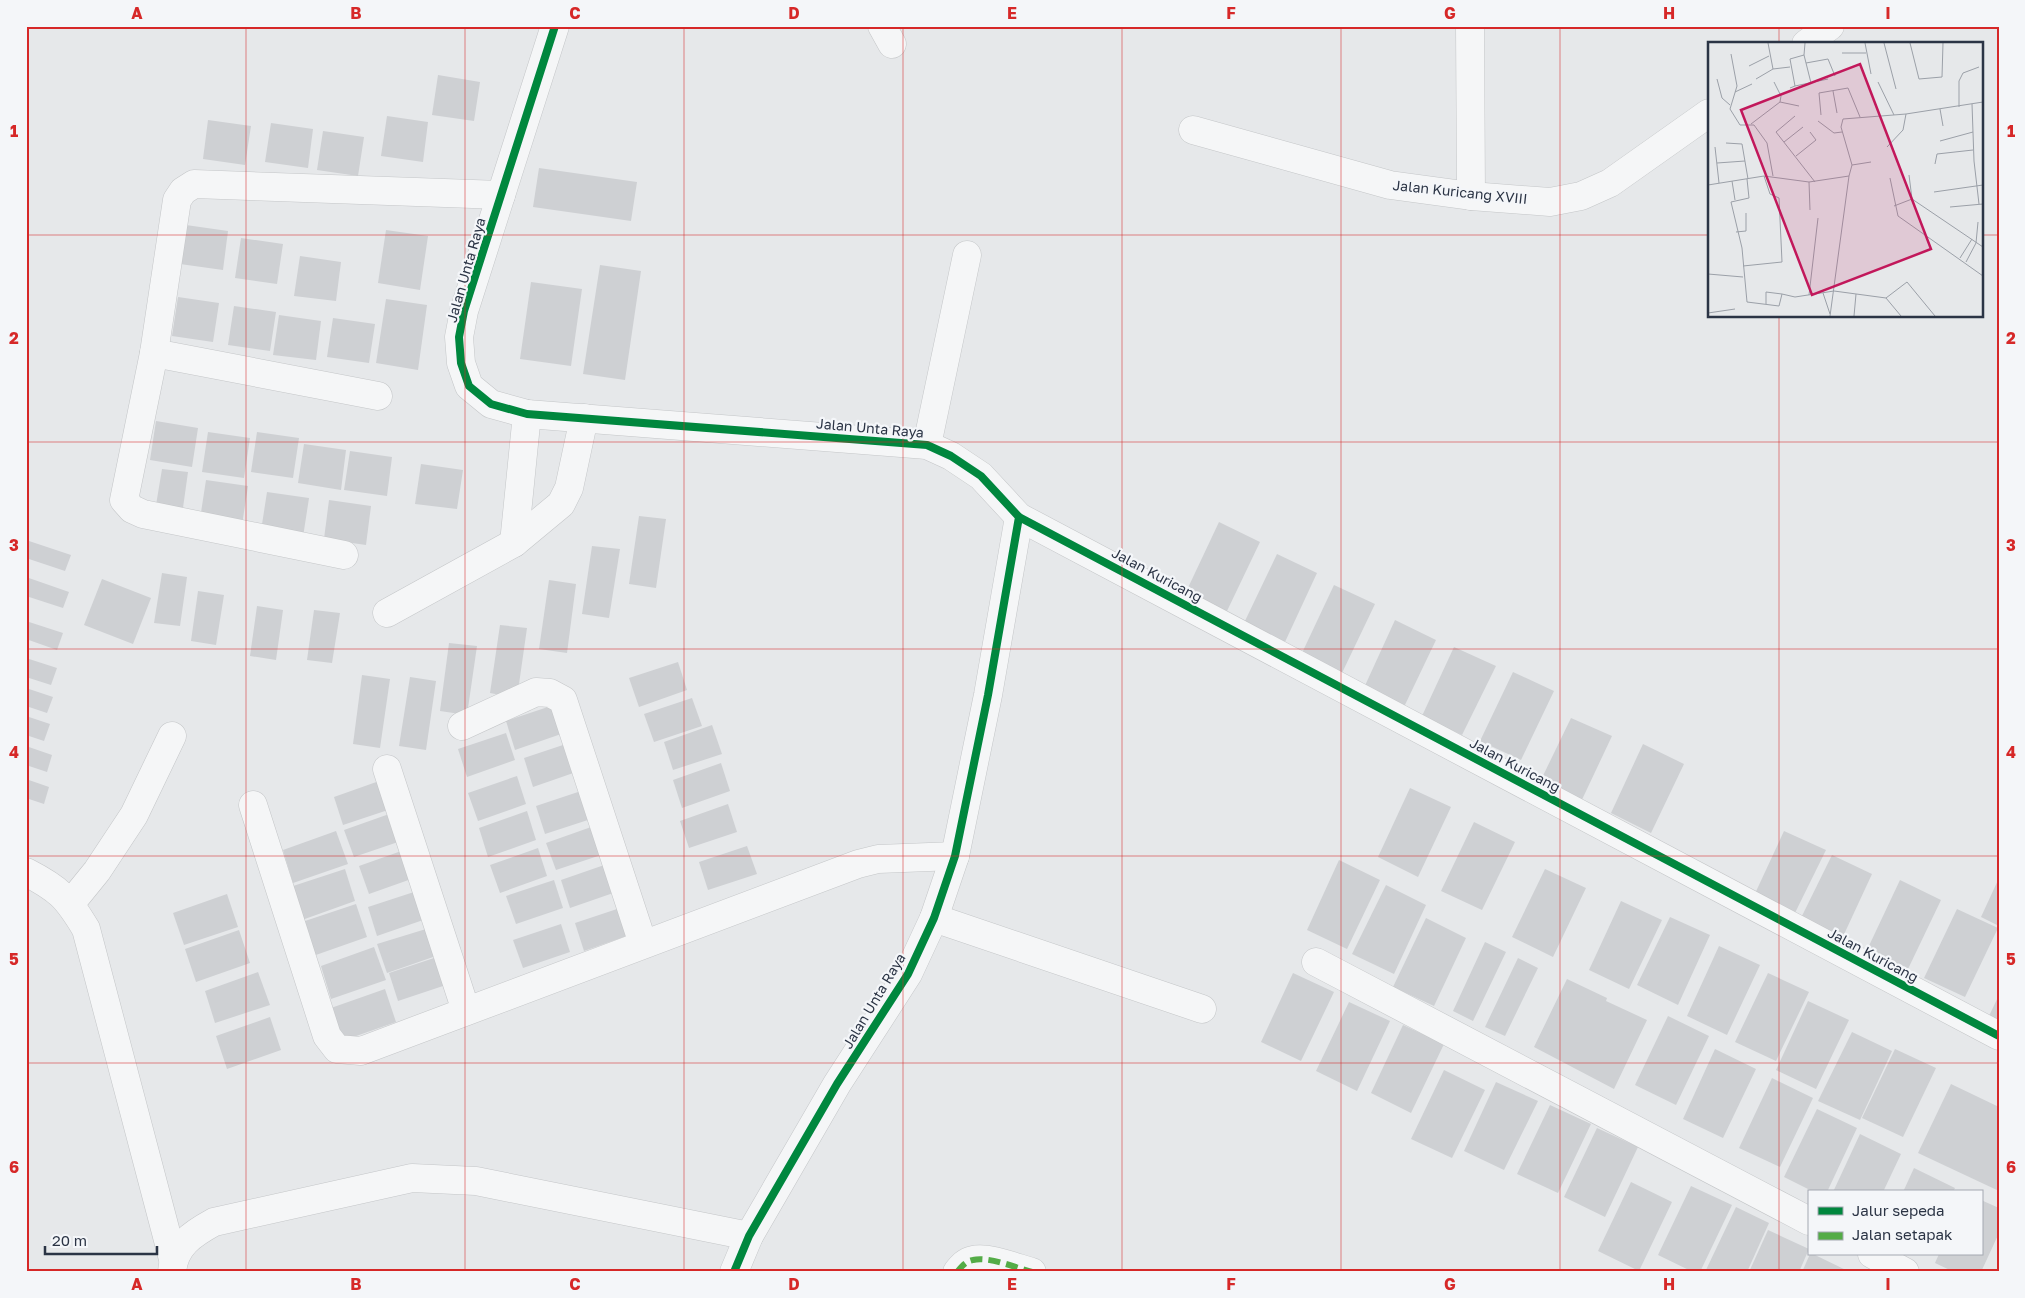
<svg xmlns="http://www.w3.org/2000/svg" width="2025" height="1298" font-family="'Golos Text',sans-serif">
  <rect width="100%" height="100%" fill="#e6e8ea"/>
  <g fill="#ced0d3">
    <polygon points="438,75 480,82 474,121 432,115"/>
    <polygon points="387,116 428,122 423,162 381,156"/>
    <polygon points="208,120 251,126 245,165 203,159"/>
    <polygon points="271,123 313,129 308,168 265,162"/>
    <polygon points="323,131 364,137 358,176 317,170"/>
    <polygon points="539,168 637,182 631,221 533,207"/>
    <polygon points="186,225 228,231 223,270 180,264"/>
    <polygon points="386,230 428,236 420,290 378,283"/>
    <polygon points="241,238 283,244 277,284 235,278"/>
    <polygon points="300,256 341,262 336,301 294,296"/>
    <polygon points="600,265 641,271 625,380 583,374"/>
    <polygon points="531,282 582,289 571,366 520,359"/>
    <polygon points="178,297 219,303 213,342 172,336"/>
    <polygon points="386,299 427,305 418,370 376,363"/>
    <polygon points="234,306 276,312 270,351 228,345"/>
    <polygon points="279,315 321,321 316,360 273,355"/>
    <polygon points="333,318 375,324 369,363 327,357"/>
    <polygon points="156,421 198,428 192,467 150,460"/>
    <polygon points="208,432 250,438 244,478 202,472"/>
    <polygon points="257,432 299,438 293,478 251,472"/>
    <polygon points="304,444 346,450 341,490 298,483"/>
    <polygon points="350,451 392,457 387,496 344,490"/>
    <polygon points="421,464 463,470 457,509 415,504"/>
    <polygon points="162,469 188,472 182,515 155,511"/>
    <polygon points="206,480 248,486 242,525 200,519"/>
    <polygon points="267,492 309,498 303,537 261,531"/>
    <polygon points="329,500 371,506 366,545 324,539"/>
    <polygon points="639,516 666,519 656,588 629,584"/>
    <polygon points="1219,522 1260,542 1227,611 1186,592"/>
    <polygon points="26,540 71,555 65,571 26,558"/>
    <polygon points="592,546 620,549 609,618 582,614"/>
    <polygon points="1277,554 1317,573 1285,642 1244,623"/>
    <polygon points="162,573 187,577 180,626 154,623"/>
    <polygon points="26,577 69,592 63,608 26,596"/>
    <polygon points="102,579 151,598 133,644 84,625"/>
    <polygon points="549,580 576,584 567,653 539,649"/>
    <polygon points="1334,585 1375,604 1342,673 1302,653"/>
    <polygon points="198,591 224,595 216,645 191,641"/>
    <polygon points="257,606 283,610 276,660 250,656"/>
    <polygon points="314,610 340,613 332,663 307,660"/>
    <polygon points="1395,620 1436,640 1403,709 1363,690"/>
    <polygon points="26,621 63,633 57,650 26,639"/>
    <polygon points="500,625 527,628 517,698 490,693"/>
    <polygon points="449,643 477,646 467,715 440,711"/>
    <polygon points="1454,647 1496,666 1462,735 1422,716"/>
    <polygon points="26,658 57,668 51,685 26,677"/>
    <polygon points="678,662 687,690 639,707 629,678"/>
    <polygon points="1513,672 1554,691 1521,760 1480,741"/>
    <polygon points="362,675 390,679 380,748 353,744"/>
    <polygon points="410,677 436,681 426,750 399,746"/>
    <polygon points="26,688 53,697 47,713 26,706"/>
    <polygon points="692,698 702,726 654,742 644,714"/>
    <polygon points="554,705 564,733 515,750 506,721"/>
    <polygon points="26,716 50,724 44,741 26,735"/>
    <polygon points="1571,718 1612,736 1579,806 1538,786"/>
    <polygon points="712,725 722,754 673,770 664,742"/>
    <polygon points="506,733 515,760 467,777 458,749"/>
    <polygon points="572,742 582,770 533,787 524,758"/>
    <polygon points="1643,744 1684,764 1651,833 1611,813"/>
    <polygon points="26,746 52,755 47,772 26,765"/>
    <polygon points="721,763 730,791 682,808 673,780"/>
    <polygon points="517,776 526,804 478,821 468,793"/>
    <polygon points="26,779 49,787 44,804 26,798"/>
    <polygon points="382,780 391,809 343,825 334,797"/>
    <polygon points="1410,788 1451,807 1418,877 1378,857"/>
    <polygon points="584,790 594,818 545,834 536,806"/>
    <polygon points="728,804 737,832 689,848 680,821"/>
    <polygon points="527,811 536,840 488,857 479,828"/>
    <polygon points="392,813 401,841 354,857 344,830"/>
    <polygon points="1474,822 1515,842 1482,910 1441,891"/>
    <polygon points="594,826 604,854 556,870 546,843"/>
    <polygon points="336,831 348,864 293,883 283,850"/>
    <polygon points="1784,831 1826,850 1792,919 1752,900"/>
    <polygon points="747,846 757,874 708,890 699,862"/>
    <polygon points="538,848 547,876 500,893 490,865"/>
    <polygon points="407,849 417,877 369,894 359,866"/>
    <polygon points="1832,855 1872,874 1840,943 1798,924"/>
    <polygon points="1339,860 1380,880 1347,949 1307,930"/>
    <polygon points="610,863 619,891 570,908 561,880"/>
    <polygon points="345,869 355,901 302,920 290,887"/>
    <polygon points="1545,869 1586,888 1553,957 1512,937"/>
    <polygon points="1999,878 1999,926 1981,917"/>
    <polygon points="554,880 563,908 516,924 506,896"/>
    <polygon points="1900,880 1941,900 1908,969 1867,950"/>
    <polygon points="1386,885 1426,905 1394,974 1352,954"/>
    <polygon points="417,891 426,919 377,936 368,907"/>
    <polygon points="227,894 238,927 184,945 173,913"/>
    <polygon points="1621,901 1662,920 1629,989 1589,970"/>
    <polygon points="356,904 367,937 313,956 302,922"/>
    <polygon points="623,907 632,934 584,951 575,923"/>
    <polygon points="1957,909 1998,928 1965,997 1924,978"/>
    <polygon points="1670,917 1710,935 1678,1005 1637,985"/>
    <polygon points="1426,918 1466,938 1434,1006 1393,987"/>
    <polygon points="561,924 570,952 523,968 513,940"/>
    <polygon points="426,929 436,956 387,973 377,944"/>
    <polygon points="239,930 250,963 196,982 185,949"/>
    <polygon points="1485,942 1506,952 1473,1021 1453,1011"/>
    <polygon points="1719,946 1760,965 1727,1035 1687,1016"/>
    <polygon points="374,947 386,980 331,999 321,966"/>
    <polygon points="437,957 446,985 398,1001 389,973"/>
    <polygon points="1518,958 1538,968 1505,1036 1485,1027"/>
    <polygon points="258,972 270,1005 215,1023 205,991"/>
    <polygon points="1293,973 1334,992 1301,1061 1261,1042"/>
    <polygon points="1768,973 1809,992 1776,1061 1735,1042"/>
    <polygon points="1567,979 1607,998 1606,1001 1647,1020 1614,1089 1534,1047"/>
    <polygon points="385,989 396,1022 342,1041 331,1008"/>
    <polygon points="1999,995 1999,1021 1989,1016"/>
    <polygon points="1808,1001 1849,1020 1816,1089 1776,1070"/>
    <polygon points="1349,1002 1390,1021 1357,1091 1316,1071"/>
    <polygon points="1668,1016 1709,1036 1676,1105 1635,1085"/>
    <polygon points="270,1017 281,1050 227,1069 216,1036"/>
    <polygon points="1403,1025 1444,1044 1411,1113 1371,1093"/>
    <polygon points="1852,1032 1892,1051 1860,1120 1818,1101"/>
    <polygon points="1715,1049 1756,1069 1723,1138 1683,1119"/>
    <polygon points="1895,1049 1936,1068 1903,1137 1862,1118"/>
    <polygon points="1444,1070 1485,1090 1452,1158 1411,1139"/>
    <polygon points="1772,1078 1813,1098 1780,1167 1739,1148"/>
    <polygon points="1496,1082 1538,1101 1504,1170 1464,1151"/>
    <polygon points="1951,1084 1999,1107 1999,1191 1918,1153"/>
    <polygon points="1550,1105 1591,1124 1558,1193 1517,1174"/>
    <polygon points="1817,1109 1857,1128 1827,1192 1814,1192 1784,1177"/>
    <polygon points="1597,1128 1638,1147 1605,1217 1564,1197"/>
    <polygon points="1860,1134 1901,1154 1883,1192 1833,1192"/>
    <polygon points="1914,1168 1955,1188 1953,1192 1903,1192"/>
    <polygon points="1631,1182 1672,1202 1639,1271 1598,1251"/>
    <polygon points="1691,1186 1732,1205 1700,1272 1693,1272 1658,1255"/>
    <polygon points="1981,1200 1999,1208 1999,1233 1981,1272 1954,1272 1935,1263 1939,1254 1981,1254"/>
    <polygon points="1736,1207 1769,1223 1747,1272 1705,1272"/>
    <polygon points="1768,1230 1809,1249 1799,1272 1749,1272"/>
    <polygon points="1810,1254 1813,1254 1850,1272 1802,1272"/>
  </g>
  <g fill="none" stroke-linecap="round" stroke-linejoin="round">
    <defs>
      <g id="minor">
        <polyline points="555,26 464,311 459,337 461,363 469,386 491,404 527,414 927,445 951,456 981,476 1019,517 988,695 955,856 934,918 908,974 837,1084 749,1236 734,1272"/>
        <polyline points="882,26 892,44"/>
        <polyline points="1470,26 1471,196"/>
        <polyline points="1806,44 1830,26"/>
        <polyline points="1193,130 1390,185 1471,196 1550,202 1581,196 1610,183 1709,113"/>
        <polyline points="154,353 378,396"/>
        <polyline points="927,445 967,255"/>
        <polyline points="1019,517 1999,1036"/>
        <polyline points="514,543 527,414"/>
        <polyline points="344,555 143,514 132,509 124,500 154,353 177,200 183,191 194,184 501,195"/>
        <polyline points="387,613 514,543 561,504 569,488 584,418"/>
        <polyline points="462,726 536,692 550,693 563,700 643,944"/>
        <polyline points="387,769 466,1011"/>
        <polyline points="253,805 327,1036 337,1049 361,1051 858,864 878,859 955,856"/>
        <path d="M26 872C59 889 67 897 86 929L173 1259"/>
        <polyline points="71,903 97,871 134,815 172,736"/>
        <polyline points="934,918 1202,1009"/>
        <polyline points="1316,962 1809,1221"/>
        <polyline points="1872,1254 1905,1272"/>
        <path d="M172 1272C174 1246 192 1234 214 1222L412 1178 476 1181 749 1236"/>
        <path d="M957 1272C961 1267 966 1261 973 1260 988 1256 1017 1268 1032 1272"/>
      </g>
    </defs>
    <use href="#minor" stroke="#c4c6c8" stroke-width="29"/>
    <use href="#minor" stroke="#f5f6f7" stroke-width="28"/>
    <path stroke="#54ac47" stroke-width="6" stroke-dasharray="12 6" stroke-linecap="butt" d="M957 1272C961 1267 966 1261 973 1260 988 1256 1017 1268 1032 1272"/>
    <defs>
      <g id="cycleway">
        <polyline points="555,26 464,311 459,337 461,363 469,386 491,404 527,414 927,445 951,456 981,476 1019,517 988,695 955,856 934,918 908,974 837,1084 749,1236 734,1272"/>
        <polyline points="1019,517 1999,1036"/>
      </g>
    </defs>
    <use href="#cycleway" stroke="#f4f6f9" stroke-width="11"/>
    <use href="#cycleway" stroke="#00873e" stroke-width="8"/>
  </g>
  <path fill="none" stroke="#d62828" stroke-width="1" stroke-opacity="0.55" d="M246 26V1272M465 26V1272M684 26V1272M903 26V1272M1122 26V1272M1341 26V1272M1560 26V1272M1779 26V44M26 235H1709M1981 235H1999M1779 316V1272M26 442H1999M26 649H1999M26 856H1999M26 1063H1999"/>
  <g text-anchor="middle" stroke-width="4.5" stroke-linejoin="round" paint-order="stroke">
    <g font-size="14" fill="#2b3445" stroke="#f4f6f9">
      <text transform="translate(1460 192) rotate(6)" y="5">Jalan Kuricang XVIII</text>
      <text transform="translate(466 270) rotate(-74)" y="5">Jalan Unta Raya</text>
      <text transform="translate(870 428) rotate(5)" y="5">Jalan Unta Raya</text>
      <text transform="translate(1157 575) rotate(28)" y="5">Jalan Kuricang</text>
      <text transform="translate(1515 765) rotate(28)" y="5">Jalan Kuricang</text>
      <text transform="translate(1873 955) rotate(28)" y="5">Jalan Kuricang</text>
      <text transform="translate(874 1001) rotate(-59)" y="5">Jalan Unta Raya</text>
    </g>
  </g>
  <g transform="translate(1708 42)">
    <rect width="275" height="275" fill="#e6e8ea"/>
    <path fill="none" stroke="#9ba0a8" stroke-width="1" d="M60 1 65 27 82 25M97 1 96 13 103 41M157 1 163 32M176 1 188 47M202 1 211 37 234 35 235 1M134 11H158M23 12 29 44 22 67 32 83H46L59 101 65 134M98 21 120 17 127 34M41 24 61 14M9 37 14 56 22 63M48 37 65 27M170 40 186 73M87 44 120 37M82 46 87 44 82 17 96 13M125 49 129 71M27 50 44 42M72 60 91 64M264 62 266 119 271 162M251 65V39L255 31 271 25M232 67 235 84M113 73 111 51 140 46 152 75M87 74 68 90 107 140M110 79 126 91 134 90M43 82 72 60 73 54 66 40M232 99 265 90M76 100 95 85M18 101 34 102 40 137M7 105 11 141M179 105 195 88 198 72M88 114 108 98 102 90M9 121 37 119M227 122 229 112 265 108M144 123 163 120M201 133 204 157 275 205M182 136 190 174 275 234M39 137 41 156 23 160 34 206 39 260 71 264 74 252 87 255 126 249 178 256 193 274M24 139 27 158M101 140 102 168M0 143 56 134 101 140 141 134 144 123 133 85 135 77 198 72 275 60M226 150 275 143M186 164 204 157M242 165 275 162M28 190 38 189V171M252 216 264 197M258 220 268 201 270 180M35 224 74 220 71 156 62 152 56 134M0 232 35 235M115 251 122 272M101 253 110 176M178 256 199 240 227 274M58 262V250L74 252M0 271 27 267M122 274 141 134M146 274 148 252"/>
    <path fill="#c2185b" fill-opacity="0.15" stroke="#c2185b" stroke-width="2.5" d="M152 22 223 207 104 253 33 68Z"/>
    <rect width="275" height="275" fill="none" stroke="#2b3445" stroke-width="2.5"/>
  </g>
  <rect width="2025" height="1298" fill="none" stroke="#f4f6f9" stroke-width="55"/>
  <rect x="1808" y="1190" width="175" height="65" fill="#f4f6f9" stroke="#a4a8b1"/>
  <rect x="1818" y="1207" width="25" height="8" fill="#00873e" stroke="#a4a8b1"/>
  <text x="1852" y="1216" font-size="15" fill="#2b3445">Jalur sepeda</text>
  <rect x="1818" y="1232" width="25" height="8" fill="#54ac47" stroke="#a4a8b1"/>
  <text x="1852" y="1240" font-size="15" fill="#2b3445">Jalan setapak</text>
  <path d="M45 1246v8h112v-8" fill="none" stroke="#2b3445" stroke-width="2.5"/>
  <text x="52" y="1246" font-size="15" fill="#2b3445" stroke="#f4f6f9" stroke-width="4" paint-order="stroke">20 m</text>
  <rect x="28" y="28" width="1970" height="1242" fill="none" stroke="#d62828" stroke-width="2"/>
  <g font-size="16" text-anchor="middle" font-weight="bold" fill="#d62828">
    <text x="137" y="19">A</text>
    <text x="356" y="19">B</text>
    <text x="575" y="19">C</text>
    <text x="794" y="19">D</text>
    <text x="1012" y="19">E</text>
    <text x="1231" y="19">F</text>
    <text x="1450" y="19">G</text>
    <text x="1669" y="19">H</text>
    <text x="1888" y="19">I</text>
    <text x="14" y="137">1</text>
    <text x="2011" y="137">1</text>
    <text x="14" y="344">2</text>
    <text x="2011" y="344">2</text>
    <text x="14" y="551">3</text>
    <text x="2011" y="551">3</text>
    <text x="14" y="758">4</text>
    <text x="2011" y="758">4</text>
    <text x="14" y="965">5</text>
    <text x="2011" y="965">5</text>
    <text x="14" y="1173">6</text>
    <text x="2011" y="1173">6</text>
    <text x="137" y="1290">A</text>
    <text x="356" y="1290">B</text>
    <text x="575" y="1290">C</text>
    <text x="794" y="1290">D</text>
    <text x="1012" y="1290">E</text>
    <text x="1231" y="1290">F</text>
    <text x="1450" y="1290">G</text>
    <text x="1669" y="1290">H</text>
    <text x="1888" y="1290">I</text>
  </g>
</svg>
